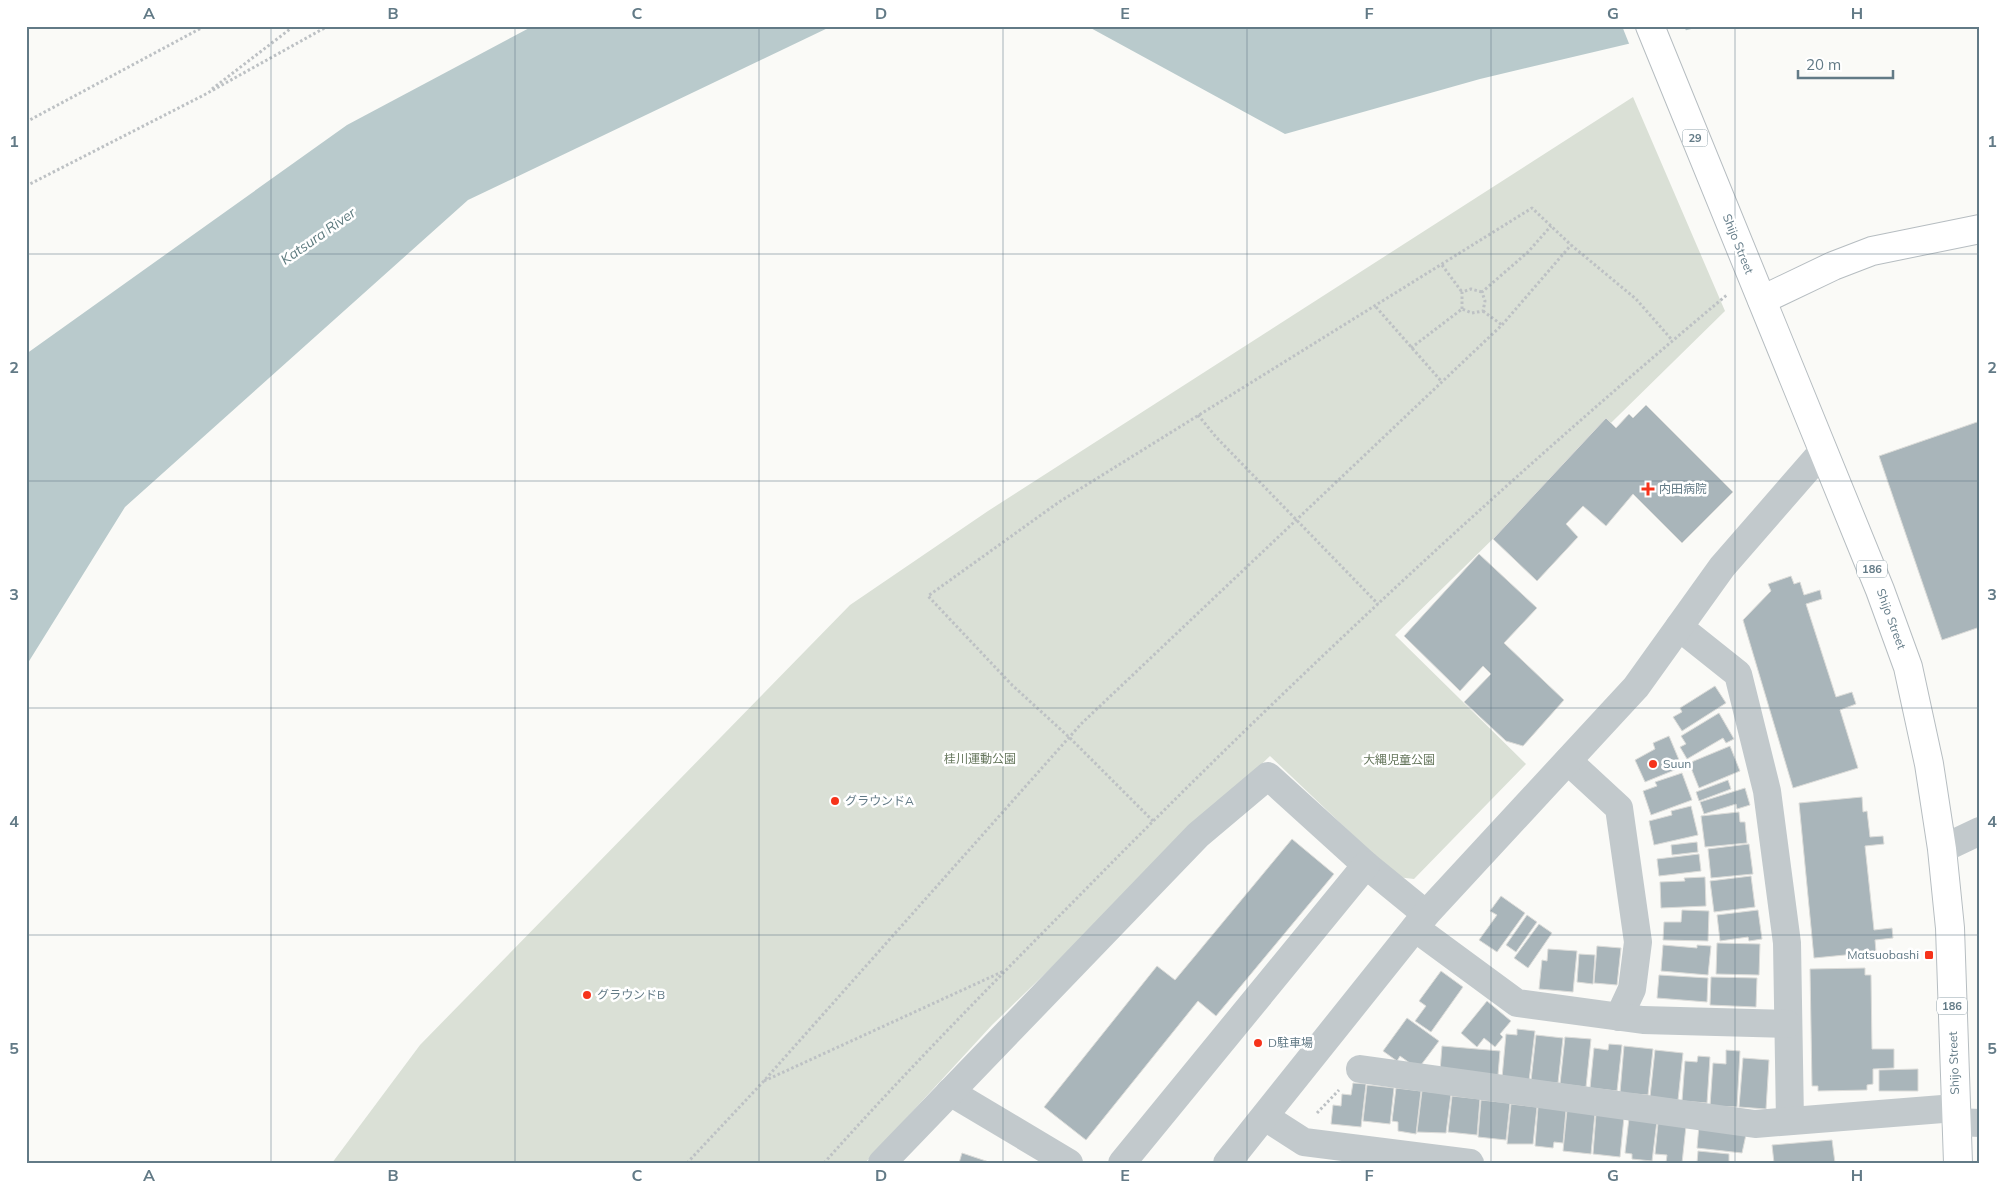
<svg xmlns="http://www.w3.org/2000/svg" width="2006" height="1189" font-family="Mulish,'Noto Sans JP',sans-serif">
  <rect width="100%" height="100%" fill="#fafaf7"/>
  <polygon fill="#dae0d6" points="1633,97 1725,311 1395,635 1526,764 1414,879 1397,877 1270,756 992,1025 865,1163 332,1163 420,1045 850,605 988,511"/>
  <g fill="#b9cacc">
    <polygon points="533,26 832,26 468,200 125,507 26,666 26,354 347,125"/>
    <polygon points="1087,26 1704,26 1480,79 1285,134"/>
  </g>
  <polygon fill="#fafaf7" points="1622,26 1684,26 1687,33 1630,46"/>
  <g fill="#a9b5ba" stroke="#dcdcd9">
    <polygon points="1646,405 1733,492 1682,543 1633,494 1606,526 1583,506 1566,524 1578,537 1537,581 1493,539 1606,418 1616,428 1629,414 1633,418"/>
    <polygon points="1980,421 1980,627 1942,640 1879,456"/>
    <polygon points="1479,554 1537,608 1504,643 1564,700 1523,746 1506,741 1464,702 1491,674 1483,666 1460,691 1404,636"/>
    <polygon points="1791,576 1794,584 1800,582 1804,595 1820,590 1822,599 1806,604 1836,697 1852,692 1856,704 1840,710 1858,768 1793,788 1743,620 1771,591 1768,584"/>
    <polygon points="1715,686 1726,703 1682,731 1673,717 1682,712 1680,708"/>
    <polygon points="1719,713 1734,739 1726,743 1723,738 1687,759 1680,747 1686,744 1681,736"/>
    <polygon points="1669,736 1682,767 1645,782 1635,760 1655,749 1653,743"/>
    <polygon points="1730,746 1740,771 1699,788 1689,763"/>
    <polygon points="1682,773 1692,800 1651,815 1643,791 1657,786 1655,782"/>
    <polygon points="1728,780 1731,789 1699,801 1696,792"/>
    <polygon points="1745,788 1750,805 1737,809 1736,804 1704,814 1700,802"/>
    <polygon points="1862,797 1863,812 1867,811 1870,837 1883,836 1884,844 1865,846 1874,930 1892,928 1893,938 1875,940 1876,952 1814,958 1799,803"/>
    <polygon points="1691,806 1698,835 1654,845 1649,821 1672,815 1671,811"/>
    <polygon points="1739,812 1740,822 1745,822 1747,843 1705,847 1701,816"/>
    <polygon points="1292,839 1334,874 1216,1016 1198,1001 1086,1140 1044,1107 1157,966 1175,980"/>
    <polygon points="1697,842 1698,852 1672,855 1671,845"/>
    <polygon points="1749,844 1753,874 1711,878 1708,849"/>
    <polygon points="1699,854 1701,871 1659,876 1657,859"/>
    <polygon points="1751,876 1755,907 1714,912 1710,881"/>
    <polygon points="1705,877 1706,906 1661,908 1660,882 1685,881 1684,878"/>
    <polygon points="1501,896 1525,913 1497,952 1479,940 1497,915 1490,911"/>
    <polygon points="1682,910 1709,911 1708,941 1663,940 1664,922 1681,922"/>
    <polygon points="1758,910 1762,939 1749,941 1748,937 1720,941 1717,915"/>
    <polygon points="1527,915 1537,922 1516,952 1506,945"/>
    <polygon points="1539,924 1552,933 1528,968 1514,958"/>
    <polygon points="1717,943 1760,944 1759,975 1716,974"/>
    <polygon points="1663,945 1697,948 1697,945 1711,946 1708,975 1661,971"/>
    <polygon points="1597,946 1621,948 1617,985 1594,983"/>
    <polygon points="1548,949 1577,951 1573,992 1539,989 1542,960 1547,961"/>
    <polygon points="1579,954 1595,955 1593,984 1577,982"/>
    <polygon points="1865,968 1865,975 1871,975 1872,1049 1894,1049 1894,1068 1873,1069 1873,1084 1867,1085 1867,1090 1818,1091 1818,1086 1812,1086 1810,969"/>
    <polygon points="1441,971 1463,987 1431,1032 1415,1021 1426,1006 1419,1001"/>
    <polygon points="1659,975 1708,978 1707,1002 1657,998"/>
    <polygon points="1711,977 1757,978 1756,1007 1710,1005"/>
    <polygon points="1487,1001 1511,1021 1500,1034 1503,1037 1495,1047 1484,1038 1477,1047 1461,1033"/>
    <polygon points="1407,1018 1439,1041 1418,1069 1400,1056 1397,1061 1383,1051"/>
    <polygon points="1517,1029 1535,1031 1529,1081 1502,1078 1506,1034 1517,1035"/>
    <polygon points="1536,1035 1563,1038 1558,1083 1531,1081"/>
    <polygon points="1565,1037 1591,1039 1586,1087 1560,1084"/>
    <polygon points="1609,1044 1622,1045 1617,1091 1590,1088 1594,1048 1608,1050"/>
    <polygon points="1442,1046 1500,1051 1498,1075 1440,1071"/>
    <polygon points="1624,1046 1653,1049 1648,1095 1620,1093"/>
    <polygon points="1655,1050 1683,1053 1678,1100 1650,1097"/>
    <polygon points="1726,1050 1740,1051 1737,1107 1710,1106 1713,1063 1726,1064"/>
    <polygon points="1698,1056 1710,1057 1707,1103 1682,1101 1685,1061 1697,1062"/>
    <polygon points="1743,1058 1769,1060 1766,1109 1739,1107"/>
    <polygon points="1918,1069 1918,1091 1879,1091 1879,1070"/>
    <polygon points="1353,1083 1366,1084 1361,1127 1331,1124 1333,1105 1341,1106 1342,1094 1351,1095"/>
    <polygon points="1367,1085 1394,1088 1390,1124 1363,1121"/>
    <polygon points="1396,1088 1421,1091 1416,1134 1398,1131 1398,1122 1392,1121"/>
    <polygon points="1422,1091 1451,1094 1446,1133 1417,1132"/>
    <polygon points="1452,1096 1480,1099 1477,1135 1448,1132"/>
    <polygon points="1481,1100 1510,1103 1506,1140 1478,1137"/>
    <polygon points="1511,1104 1537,1107 1533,1144 1507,1144"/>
    <polygon points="1538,1107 1566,1110 1563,1143 1554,1142 1553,1148 1535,1146"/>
    <polygon points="1567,1110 1595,1113 1591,1154 1563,1151"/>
    <polygon points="1596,1114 1624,1117 1620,1157 1593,1154"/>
    <polygon points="1629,1118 1657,1121 1652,1161 1632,1159 1632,1154 1625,1153"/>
    <polygon points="1658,1123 1686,1126 1682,1163 1666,1163 1667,1155 1655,1154"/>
    <polygon points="1699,1125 1747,1130 1742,1153 1697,1148"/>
    <polygon points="1832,1140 1835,1163 1774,1163 1772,1145"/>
    <polygon points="1698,1151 1729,1154 1729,1163 1697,1163"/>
    <polygon points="962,1153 992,1163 959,1163"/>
  </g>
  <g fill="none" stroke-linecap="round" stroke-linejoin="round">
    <defs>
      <g id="major">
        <polyline points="1650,26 1880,590 1908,667 1929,764 1942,849 1950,928 1958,1163"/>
        <polyline points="1762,300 1833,266 1872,251 1980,229"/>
      </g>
    </defs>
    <use href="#major" stroke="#b6bdc1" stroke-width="30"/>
    <g stroke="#bdc1c4" stroke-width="3" stroke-dasharray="2.5 2.5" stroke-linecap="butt">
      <polyline points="212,89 294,26"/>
      <polyline points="26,122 205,26"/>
      <polyline points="26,186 204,95 328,26"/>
      <polyline points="1442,265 1462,292"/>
      <polyline points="1376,307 1442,382"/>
      <polyline points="1462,309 1462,292 1471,289 1482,292"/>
      <polyline points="1483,311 1502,325"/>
      <polyline points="1411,348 1462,309 1472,313 1483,311 1485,301 1482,292 1528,252 1551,226"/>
      <polyline points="1198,415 1216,437 1378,604"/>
      <polyline points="1153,821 1070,738 1012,685 928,596 1059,502 1532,208 1571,245 1636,299 1672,340"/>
      <polyline points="764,1081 1004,971"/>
      <polyline points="1317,1113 1339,1090"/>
      <polyline points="687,1163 762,1083 1081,724 1502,325 1571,245"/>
      <path d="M824 1163C907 1070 994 982 1081 894 1287 684 1502 483 1728 294"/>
    </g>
    <g stroke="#c2c9cc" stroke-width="28">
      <polyline points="1679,627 1738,674 1767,791 1787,943 1790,1121"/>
      <polyline points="1568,761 1619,808 1638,942 1632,989 1619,1017"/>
      <polyline points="1942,849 1980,831"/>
      <polyline points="1415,928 1517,1003 1643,1020 1787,1024"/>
      <polyline points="1360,1069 1755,1124 1955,1108"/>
      <polyline points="950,1092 1069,1163"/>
      <polyline points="1265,1117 1304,1142 1470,1163"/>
      <polyline points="1956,1122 1980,1123"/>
      <polyline points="882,1163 1198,835 1268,776 1366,865 1426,914"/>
      <polyline points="1122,1163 1366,865"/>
      <polyline points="1227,1163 1426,914 1636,687 1722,567 1823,451"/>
    </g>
    <use href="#major" stroke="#fff" stroke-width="28"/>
  </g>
  <path fill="none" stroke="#627a86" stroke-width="1" stroke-opacity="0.55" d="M271 26V1163M515 26V1163M759 26V1163M1003 26V1163M1247 26V1163M1491 26V1163M1735 26V1163M26 254H1980M26 481H1980M26 708H1980M26 935H1980"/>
  <g fill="#f6331b" stroke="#fff" stroke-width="2">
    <path d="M1645.5 481.5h5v5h5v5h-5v5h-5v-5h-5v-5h5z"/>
    <circle cx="1653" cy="764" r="5"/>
    <circle cx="835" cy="801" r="5"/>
    <rect x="1924" y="950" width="10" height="10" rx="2.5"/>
    <circle cx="587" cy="995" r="5"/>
    <circle cx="1258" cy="1043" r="5"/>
  </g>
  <g text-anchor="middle" stroke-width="5" stroke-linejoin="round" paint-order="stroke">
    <g fill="#fff" stroke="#91a2aa" stroke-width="1">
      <rect x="1682.5" y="129.5" width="25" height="17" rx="4"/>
      <rect x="1857" y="560.5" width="30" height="17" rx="4"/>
      <rect x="1937" y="997.5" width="30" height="17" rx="4"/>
    </g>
    <g font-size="11" font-weight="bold" fill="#627a86">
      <text x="1695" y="142">29</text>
      <text x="1872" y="573">186</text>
      <text x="1952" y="1010">186</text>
    </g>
    <g font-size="12" fill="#627a86" stroke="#fff">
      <text transform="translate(1738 244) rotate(68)" y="4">Shijo Street</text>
      <text transform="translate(1891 619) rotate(70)" y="4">Shijo Street</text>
      <text transform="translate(1954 1063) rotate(-92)" y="4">Shijo Street</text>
    </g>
    <g font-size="12" fill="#627a86" stroke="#fff" text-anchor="start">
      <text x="1659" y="493">内田病院</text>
      <text x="1663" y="768">Suun</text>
      <text x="845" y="805">グラウンドA</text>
      <text x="1919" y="959" text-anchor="end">Matsuobashi</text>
      <text x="597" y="999">グラウンドB</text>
      <text x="1268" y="1047">D駐車場</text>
    </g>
    <g font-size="12" fill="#66775d" stroke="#fff">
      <text x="980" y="763">桂川運動公園</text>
      <text x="1399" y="764">大縄児童公園</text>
    </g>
    <g font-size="14" font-style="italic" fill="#5d7a7e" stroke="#fff">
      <text transform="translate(318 236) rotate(-35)" y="5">Katsura River</text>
    </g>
  </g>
  <rect width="2006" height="1189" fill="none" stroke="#ffffff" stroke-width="55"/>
  <path d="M1798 70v8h95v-8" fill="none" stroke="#627a86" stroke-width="2.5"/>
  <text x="1806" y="70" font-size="15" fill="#627a86" stroke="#ffffff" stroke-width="4" paint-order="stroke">20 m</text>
  <rect x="28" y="28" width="1950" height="1134" fill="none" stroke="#627a86" stroke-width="2"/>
  <g font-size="16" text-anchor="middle" font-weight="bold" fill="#627a86">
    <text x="149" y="19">A</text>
    <text x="393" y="19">B</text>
    <text x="637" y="19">C</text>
    <text x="881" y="19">D</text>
    <text x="1125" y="19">E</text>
    <text x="1369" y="19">F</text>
    <text x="1613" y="19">G</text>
    <text x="1857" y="19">H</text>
    <text x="14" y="147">1</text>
    <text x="1992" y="147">1</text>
    <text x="14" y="373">2</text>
    <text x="1992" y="373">2</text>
    <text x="14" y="600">3</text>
    <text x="1992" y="600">3</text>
    <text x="14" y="827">4</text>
    <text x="1992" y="827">4</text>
    <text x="14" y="1054">5</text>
    <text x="1992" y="1054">5</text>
    <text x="149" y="1181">A</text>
    <text x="393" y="1181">B</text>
    <text x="637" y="1181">C</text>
    <text x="881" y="1181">D</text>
    <text x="1125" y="1181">E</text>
    <text x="1369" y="1181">F</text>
    <text x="1613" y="1181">G</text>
    <text x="1857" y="1181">H</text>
  </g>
</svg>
